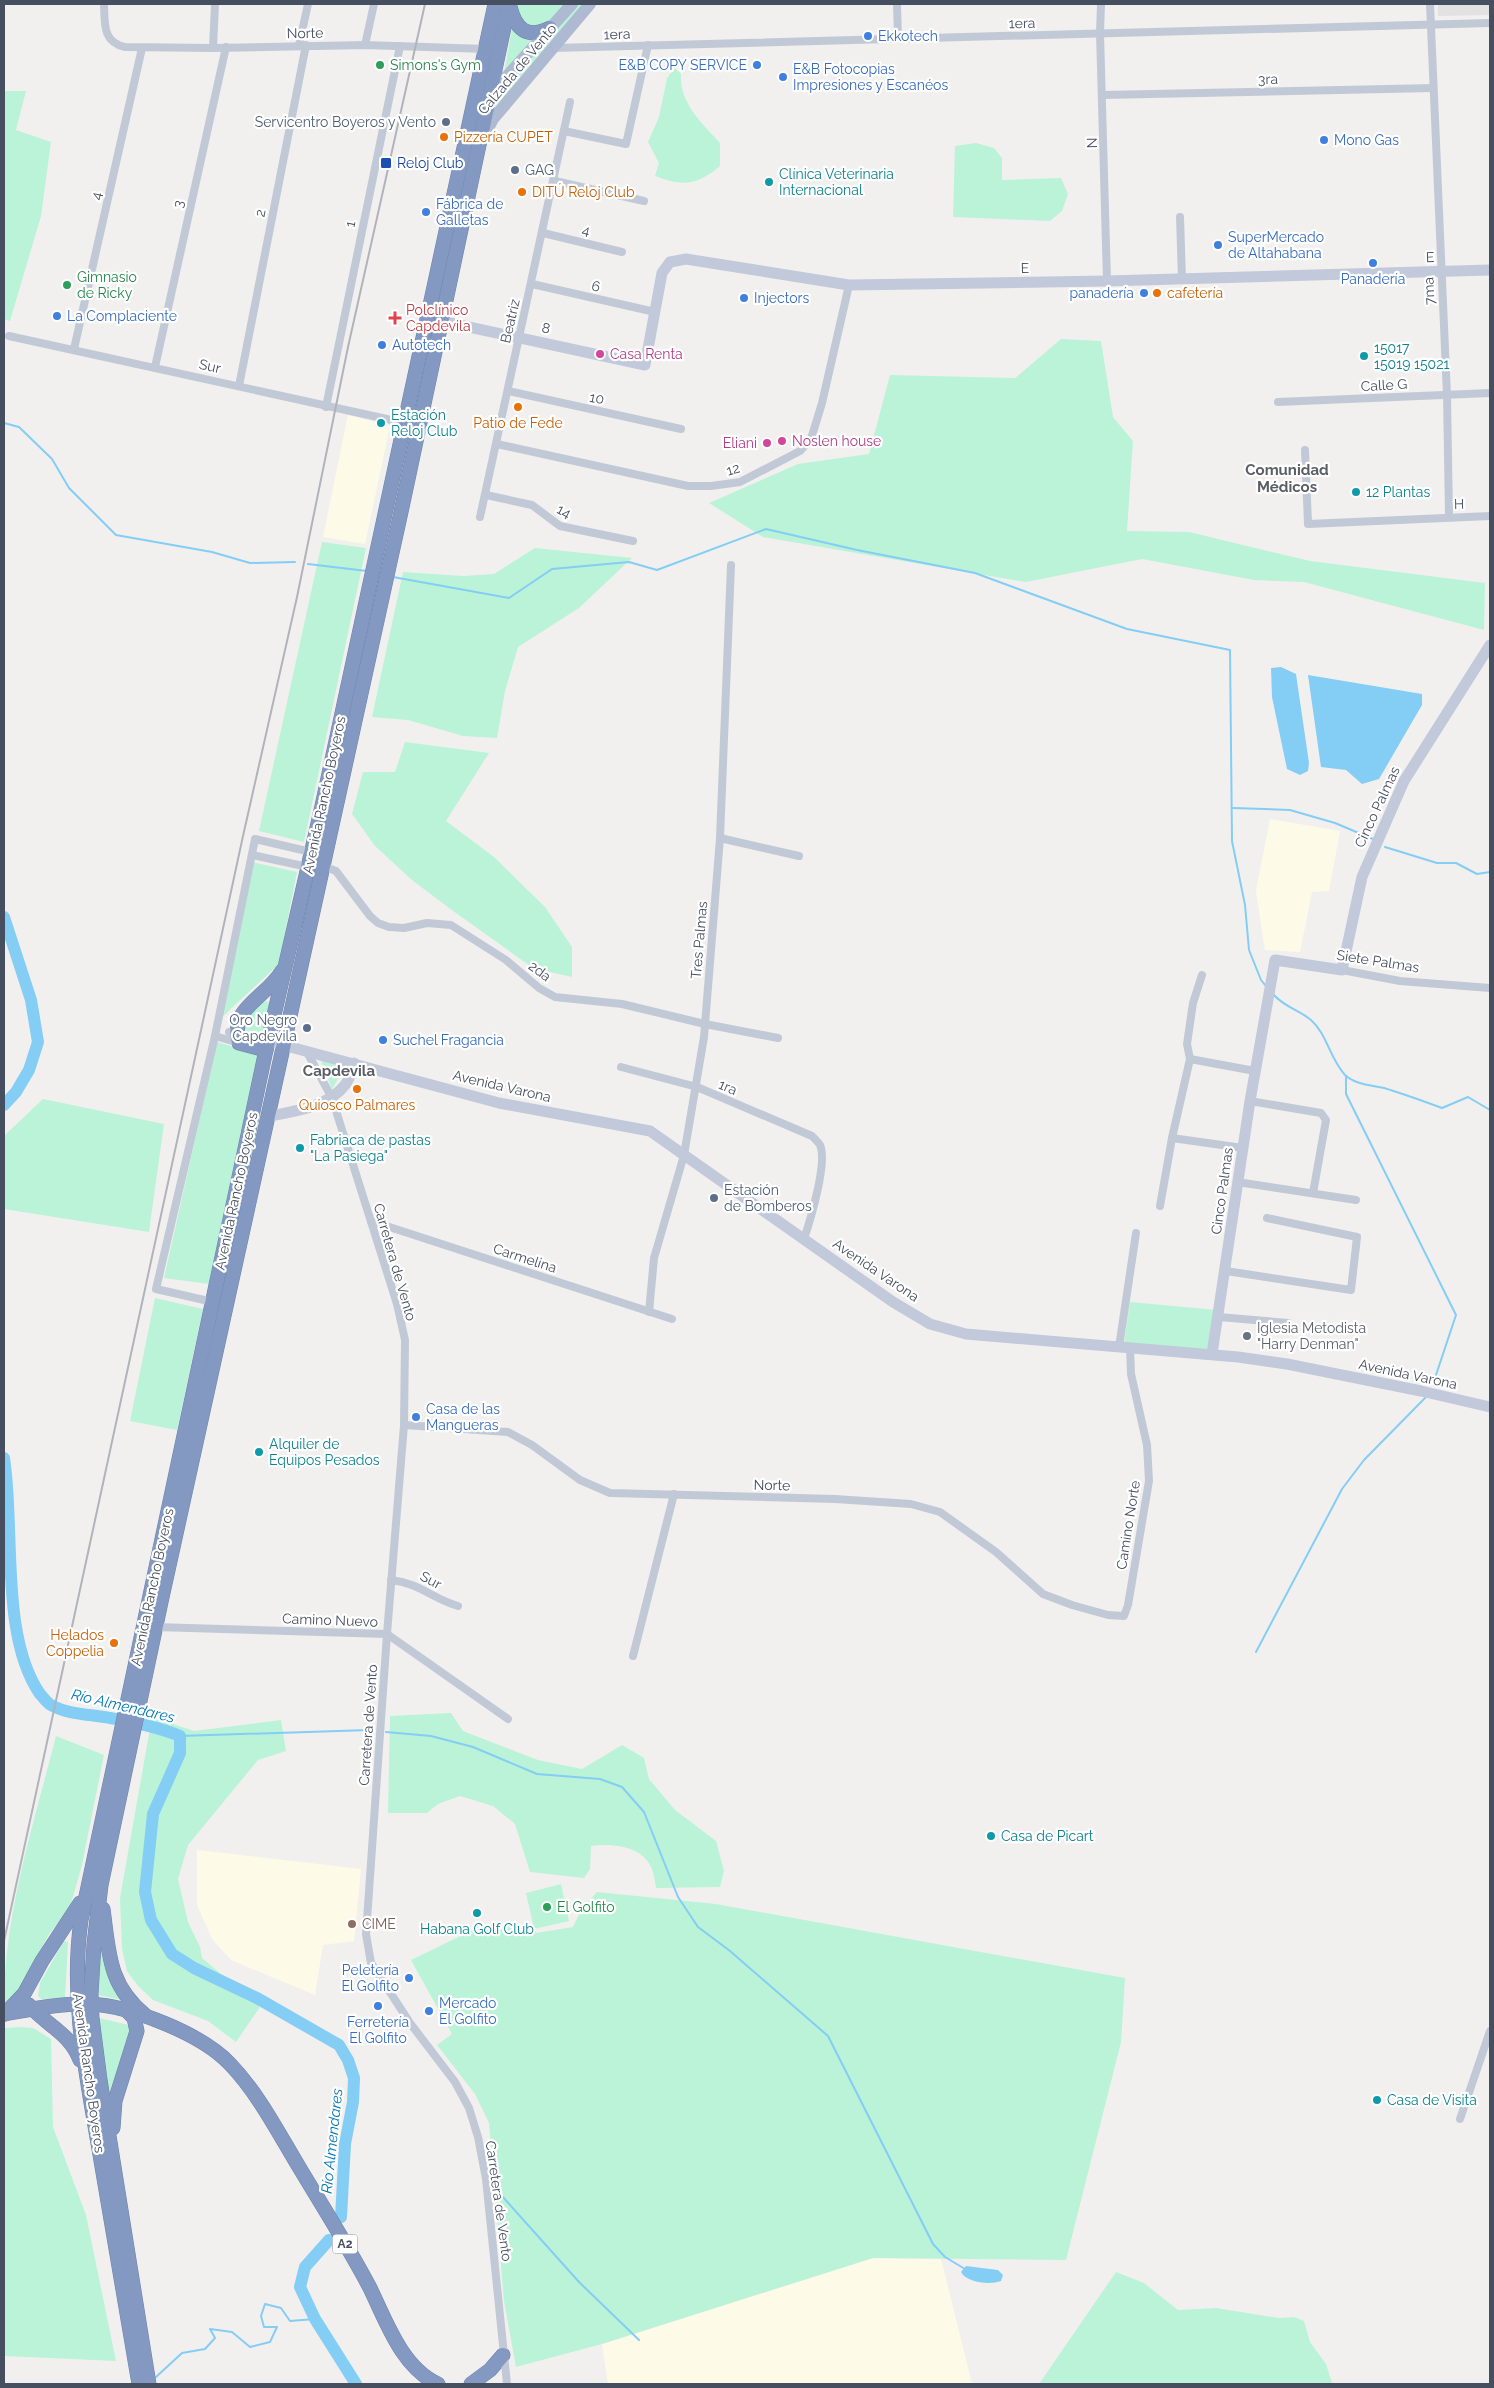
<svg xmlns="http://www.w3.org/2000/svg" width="1494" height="2388" font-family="Raleway,sans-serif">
  <rect width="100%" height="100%" fill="#f2f0ef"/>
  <g fill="#fefae8">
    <polygon points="348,415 390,426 365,544 323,537"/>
    <polygon points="1270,819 1340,831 1329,891 1312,892 1300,952 1265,950 1256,891"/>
    <polygon points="197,1850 361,1869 354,1941 323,1945 315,1995 231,1960 212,1939 197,1905"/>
    <polygon points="873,2258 941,2259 972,2384 608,2384 602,2344"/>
  </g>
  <polygon fill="#e3e1e1" points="1438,4 1490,4 1490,15 1438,16"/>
  <g fill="#baf3d8">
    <polygon points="510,4 572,4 550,28 527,32"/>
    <polygon points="578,4 588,4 498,106 496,105 494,101"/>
    <polygon points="512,28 537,39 504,73"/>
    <path d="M675 68 681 74C679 103 702 123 720 143V166C697 185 684 187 655 176L659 163 648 142 659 117 667 78Z"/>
    <polygon points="4,91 26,91 16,130 51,142 41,216 10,321 4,319"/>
    <polygon points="976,143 994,148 1002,158 1002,180 1061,178 1068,194 1062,211 1050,221 953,217 955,146"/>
    <polygon points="1061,339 1101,341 1113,417 1133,441 1127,531 1189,532 1310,561 1485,583 1484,630 1304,582 1254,580 1142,559 1026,582 763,537 709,503 798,464 869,454 890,375 1015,378"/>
    <polygon points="322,542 366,548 304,842 259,831"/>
    <polygon points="535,548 632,558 579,608 518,647 505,691 497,738 463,736 408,720 372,717 403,572 463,576 494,574"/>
    <polygon points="405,742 489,753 446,821 494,857 545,907 572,947 572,977 533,968 449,908 412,880 375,846 352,814 363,772 395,772"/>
    <polygon points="252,862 297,872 279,964 222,1017"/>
    <path d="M267 1001 270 1004 265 1033 260 1035 247 1032 244 1027C248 1015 254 1004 267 1001Z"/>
    <polygon points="217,1042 258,1054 209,1284 164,1278"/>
    <polygon points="321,1061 346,1066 332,1089"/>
    <polygon points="43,1099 164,1124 149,1232 4,1209 4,1136"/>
    <polygon points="155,1298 203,1309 177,1430 130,1421"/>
    <polygon points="1130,1302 1217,1310 1211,1345 1205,1350 1124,1344"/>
    <path d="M451 1713 463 1731 538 1760 582 1769 622 1745 644 1758 649 1779 675 1810 716 1841 724 1871 720 1887 656 1888C655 1882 654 1875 652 1869 643 1846 612 1843 591 1846L590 1869 584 1878 530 1872 515 1824 493 1806 460 1796 438 1804 427 1813H388L390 1716Z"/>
    <polygon points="152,1717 194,1731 281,1720 286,1751 258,1760 188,1845 178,1879 188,1922 200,1947 202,1958 260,2007 236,2042 208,2021 153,2000 138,1986 127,1971 122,1949 120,1898"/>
    <path d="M56 1736 104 1755 82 1865 70 1907 48 1936 15 1997 4 2004C4 1914 34 1823 56 1736Z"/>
    <polygon points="561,1884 569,1921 534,1929 526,1893"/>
    <polygon points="597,1892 716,1904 1125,1978 1121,2042 1066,2260 873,2258 602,2344 516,2367 504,2301 489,2123 475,2094 437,2045 452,2034 411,1960 477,1928 524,1924 536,1933 573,1927 581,1910"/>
    <polygon points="102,1919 127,2001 98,1995"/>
    <polygon points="64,1941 68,1942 65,1998 41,1999 38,1996 40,1983"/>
    <polygon points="99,2018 133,2026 110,2094 107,2095"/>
    <polygon points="21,2027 33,2028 51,2039 53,2127 86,2215 116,2361 4,2356 4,2028"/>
    <polygon points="1116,2272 1144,2283 1178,2310 1216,2308 1279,2318 1294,2317 1304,2321 1310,2342 1326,2364 1332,2383 1039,2384"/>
  </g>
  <g fill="#84cdf4">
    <polygon points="1281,667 1296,674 1309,763 1308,771 1300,775 1287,769 1272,697 1271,668"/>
    <polygon points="1308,675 1422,694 1422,705 1379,779 1362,784 1346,770 1321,767"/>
    <path d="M966 2266 998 2270 1003 2275 1001 2281C990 2285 967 2283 961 2272Z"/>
  </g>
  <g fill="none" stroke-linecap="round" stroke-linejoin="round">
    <g stroke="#84cdf4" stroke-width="2">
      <polyline points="4,423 19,427 52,459 69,488 116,535 212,552 250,563 295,562"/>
      <polyline points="308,564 367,571"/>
      <polyline points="393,577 509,598 552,569 629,562 657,570 766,529 857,550 975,573 1127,629 1230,650 1232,841 1245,905 1249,950 1261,980 1265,985"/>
      <polyline points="1233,808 1290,810 1335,823 1373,839"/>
      <polyline points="1385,847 1437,863 1456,863 1477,874 1490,872"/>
      <path d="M1273 994C1284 1007 1299 1010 1311 1020 1327 1034 1330 1059 1345 1075 1356 1085 1371 1085 1384 1088 1404 1094 1423 1101 1442 1108L1468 1097 1490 1110"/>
      <polyline points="1346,1076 1346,1094 1456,1315 1433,1384"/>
      <polyline points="1256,1652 1342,1489 1364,1460 1426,1397"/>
      <polyline points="386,1732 431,1736 473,1747 537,1774 600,1779 622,1787 644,1812 678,1897 698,1927 730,1951 828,2036 933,2244 945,2257 965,2269"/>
      <polyline points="180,1736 369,1730"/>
      <polyline points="494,2187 579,2282 639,2340"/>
      <polyline points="156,2377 182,2353 205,2349 215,2338 210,2329 232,2332 250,2347 270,2342 277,2327 264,2327 261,2316 265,2304 281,2308 290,2321 315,2319"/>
    </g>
    <g stroke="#84cdf4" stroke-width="12">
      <polyline points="4,917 31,1000 38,1042 29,1070 16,1092 4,1105"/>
      <path d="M4 1458C15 1528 0 1637 40 1694 44 1698 47 1703 51 1705 69 1715 91 1714 110 1718 134 1722 158 1727 180 1736V1753L153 1814 145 1892 151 1920 172 1954 194 1968 257 1998 339 2045 348 2060 354 2078 353 2102 345 2144 341 2217"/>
      <polyline points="329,2240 305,2267 300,2287 315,2319 356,2384"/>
    </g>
    <defs>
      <g id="highway">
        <path d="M510 7C516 30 527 39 550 28"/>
        <path d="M266 1050 239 1043C229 1007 266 998 282 971"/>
        <path d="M103 1909C109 1952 108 1985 145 2015"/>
        <path d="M29 2005C46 2025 70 2033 80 2060"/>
        <path d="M4 2014C32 2009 62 2003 90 2004 131 2006 202 2034 230 2064 258 2093 278 2132 299 2167 323 2207 348 2246 370 2288 386 2321 402 2368 438 2384"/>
        <polyline points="5,2014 24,1994 42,1961 80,1903"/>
        <polyline points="113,2128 115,2101 137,2031 134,2018 127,2011"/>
        <path d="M139 2384C126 2306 112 2228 99 2149 86 2073 70 1998 81 1920L266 1050 322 806 495 4"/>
        <polyline points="149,2384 100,2080 92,2018 91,1994 94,1944 101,1885 161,1602 401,512 509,4"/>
        <polyline points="471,2384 490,2370 503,2355"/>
      </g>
    </defs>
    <use href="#highway" stroke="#6e84ae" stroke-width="15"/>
    <g stroke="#c2c9d6" stroke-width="8">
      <path d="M104 4C105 23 102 42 125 47L213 48 365 45 486 49"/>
      <polyline points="897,4 898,38"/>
      <polyline points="1101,4 1100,33 1107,281"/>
      <polyline points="1430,4 1447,395 1449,516"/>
      <polyline points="299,45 308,4"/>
      <polyline points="365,45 374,4"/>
      <polyline points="213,48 215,4"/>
      <polyline points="554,48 1490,23"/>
      <polyline points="1103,95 1433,88"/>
      <polyline points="564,131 626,144 648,45"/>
      <polyline points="555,181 644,201"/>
      <polyline points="1180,217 1182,279"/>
      <polyline points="543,233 622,252"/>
      <polyline points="532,284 655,312"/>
      <polyline points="9,336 405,423"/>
      <polyline points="74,349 142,48"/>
      <polyline points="155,367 226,47"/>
      <polyline points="239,386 306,45"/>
      <polyline points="508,391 681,429"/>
      <polyline points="1278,402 1490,393"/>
      <polyline points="326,407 400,46"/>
      <polyline points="497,444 688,486 711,486 740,482 800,451 811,439 822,403 849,285"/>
      <polyline points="1305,450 1308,524 1490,516"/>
      <polyline points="486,495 532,505 560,526 633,541"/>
      <polyline points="480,517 570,102"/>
      <polyline points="720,838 799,856"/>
      <polyline points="252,855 308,867"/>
      <polyline points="323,866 336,871 370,916 378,923 389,927 404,928 427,923 451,925 506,960 539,988 555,997 622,1004 705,1024 778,1038"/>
      <polyline points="1342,970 1400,981 1490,988"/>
      <polyline points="229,1032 268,1041"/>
      <polyline points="215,1036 239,1043"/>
      <polyline points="307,1052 332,1098 397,1304 405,1340 404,1425 387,1634 366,1934 371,1963 410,2023 455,2082 469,2108 478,2137 486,2179 507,2384"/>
      <polyline points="1190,1059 1255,1071"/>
      <path d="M621 1067 697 1087 812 1136C814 1138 818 1142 820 1145 828 1162 810 1221 804 1239"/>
      <polyline points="1250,1101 1321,1113 1326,1120 1313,1193"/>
      <polyline points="1172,1138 1243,1148"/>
      <polyline points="1237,1182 1356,1200"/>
      <polyline points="1160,1206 1172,1138 1190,1059 1187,1044 1193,1003 1202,975"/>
      <polyline points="371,1221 672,1319"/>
      <polyline points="1226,1271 1351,1290 1357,1237 1267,1218"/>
      <polyline points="213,1302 156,1289 215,1036 255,839 311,852"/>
      <polyline points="649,1312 654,1258 684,1155 704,1037 720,838 731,565"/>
      <polyline points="1219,1317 1288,1323"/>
      <polyline points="1119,1347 1136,1233"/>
      <polyline points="404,1425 508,1432 532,1445 580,1480 610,1493 835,1499 911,1504 940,1512 996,1552 1043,1594 1072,1605 1108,1615 1124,1616 1128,1605 1149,1481 1147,1445 1131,1374 1130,1348"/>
      <path d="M391 1580C419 1583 433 1599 458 1606"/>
      <polyline points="155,1627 387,1634 508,1719"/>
      <polyline points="633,1656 674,1494"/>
      <polyline points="1460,2119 1490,2031"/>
    </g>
    <g stroke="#c1c9da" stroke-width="11">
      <polyline points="441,321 645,365 662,273 670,262 686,259 849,285 1107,281 1490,270"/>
      <polyline points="268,1041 499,1103 650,1131 893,1302 930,1324 966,1334 1238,1357 1287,1364 1421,1391 1490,1407"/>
      <path d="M267 1117C293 1111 327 1108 345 1085 350 1079 352 1070 354 1063"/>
      <polyline points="1212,1354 1250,1101 1275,960 1342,970 1362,877 1404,781 1490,645"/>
    </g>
    <g stroke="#adbad1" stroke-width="12">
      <polyline points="491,94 572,4"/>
      <polyline points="484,136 493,119 590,4"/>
    </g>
    <use href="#highway" stroke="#8399c2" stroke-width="14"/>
    <polyline stroke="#b1b3bb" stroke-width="2" points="4,1941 243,836 297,597 348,347 425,4"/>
  </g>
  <g fill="#3f7fe0" stroke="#fff" stroke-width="2">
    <circle cx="868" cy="36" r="5"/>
    <circle cx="757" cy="65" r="5"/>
    <circle cx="783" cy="77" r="5"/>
    <circle cx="1324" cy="140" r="5"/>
    <circle cx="426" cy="212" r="5"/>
    <circle cx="1218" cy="245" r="5"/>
    <circle cx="1373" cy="263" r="5"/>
    <circle cx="1144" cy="293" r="5"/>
    <circle cx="744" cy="298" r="5"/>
    <circle cx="57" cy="316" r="5"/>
    <circle cx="382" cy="345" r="5"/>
    <circle cx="383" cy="1040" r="5"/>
    <circle cx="416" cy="1417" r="5"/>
    <circle cx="409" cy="1978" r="5"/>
    <circle cx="378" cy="2006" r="5"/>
    <circle cx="429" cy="2011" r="5"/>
  </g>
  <g fill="#2e9e5b" stroke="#fff" stroke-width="2">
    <circle cx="380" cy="65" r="5"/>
    <circle cx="67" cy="285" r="5"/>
    <circle cx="547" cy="1907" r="5"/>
  </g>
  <g fill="#5c6f8a" stroke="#fff" stroke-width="2">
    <circle cx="446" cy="122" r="5"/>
    <circle cx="515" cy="170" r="5"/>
    <circle cx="307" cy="1028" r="5"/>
    <circle cx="714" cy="1198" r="5"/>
  </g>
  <g fill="#e8710a" stroke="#fff" stroke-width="2">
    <circle cx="444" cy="137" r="5"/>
    <circle cx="522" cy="192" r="5"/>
    <circle cx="1157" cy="293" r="5"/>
    <circle cx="518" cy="407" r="5"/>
    <circle cx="357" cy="1089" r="5"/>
    <circle cx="114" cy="1643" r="5"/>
  </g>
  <rect fill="#1a4fb4" stroke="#fff" stroke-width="2" x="380" y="157" width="12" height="12" rx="2.5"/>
  <g fill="#0f9aa8" stroke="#fff" stroke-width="2">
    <circle cx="769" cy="182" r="5"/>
    <circle cx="1364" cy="356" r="5"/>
    <circle cx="381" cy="423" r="5"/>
    <circle cx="1356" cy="492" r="5"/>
    <circle cx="300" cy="1148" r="5"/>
    <circle cx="259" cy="1452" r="5"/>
    <circle cx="991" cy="1836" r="5"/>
    <circle cx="477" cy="1913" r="5"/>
    <circle cx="1377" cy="2100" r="5"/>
  </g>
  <path fill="#e0444e" stroke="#fff" stroke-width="2" d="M392.5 310.5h5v5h5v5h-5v5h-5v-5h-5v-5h5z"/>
  <g fill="#d1479c" stroke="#fff" stroke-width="2">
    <circle cx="600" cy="354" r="5"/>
    <circle cx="782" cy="441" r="5"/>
    <circle cx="767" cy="443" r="5"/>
  </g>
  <circle fill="#6b7280" stroke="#fff" stroke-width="2" cx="1247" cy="1336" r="5"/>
  <circle fill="#8d6e63" stroke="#fff" stroke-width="2" cx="352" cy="1924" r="5"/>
  <g text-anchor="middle" stroke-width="4.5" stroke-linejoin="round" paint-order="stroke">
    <rect fill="#fff" stroke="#7e848f" stroke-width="1" x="332.5" y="2234.5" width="25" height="19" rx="4"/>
    <g font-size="12" font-weight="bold" fill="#464f5f">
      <text x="345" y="2248">A2</text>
    </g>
    <g font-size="14" fill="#464f5f" stroke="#fff">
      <text transform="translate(1022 23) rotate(-1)" y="5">1era</text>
      <text transform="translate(305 33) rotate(-1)" y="5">Norte</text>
      <text transform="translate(617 34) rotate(-2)" y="5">1era</text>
      <text transform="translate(517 69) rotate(-50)" y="5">Calzada de Vento</text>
      <text transform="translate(1268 79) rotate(-1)" y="5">3ra</text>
      <text transform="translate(1092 143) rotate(-91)" y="5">N</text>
      <text transform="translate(96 196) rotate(-77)" y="5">4</text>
      <text transform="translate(178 204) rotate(-77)" y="5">3</text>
      <text transform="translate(260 213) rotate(-79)" y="5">2</text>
      <text transform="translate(350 224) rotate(-78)" y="5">1</text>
      <text transform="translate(586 230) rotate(13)" y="5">4</text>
      <text transform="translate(1430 257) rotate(-2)" y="5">E</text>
      <text transform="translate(1025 268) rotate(-1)" y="5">E</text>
      <text transform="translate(596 286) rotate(13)" y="5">6</text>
      <text transform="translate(1429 291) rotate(-93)" y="5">7ma</text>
      <text transform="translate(510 321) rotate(-77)" y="5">Beatriz</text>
      <text transform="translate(546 328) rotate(12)" y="5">8</text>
      <text transform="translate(210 366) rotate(13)" y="5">Sur</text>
      <text transform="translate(1384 385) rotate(-3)" y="5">Calle G</text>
      <text transform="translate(597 398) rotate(12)" y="5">10</text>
      <text transform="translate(733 469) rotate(-16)" y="5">12</text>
      <text transform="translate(1459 504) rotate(-1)" y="5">H</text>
      <text transform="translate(564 511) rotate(28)" y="5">14</text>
      <text transform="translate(324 795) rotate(-78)" y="5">Avenida Rancho Boyeros</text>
      <text transform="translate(1377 807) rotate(-65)" y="5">Cinco Palmas</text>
      <text transform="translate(699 940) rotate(-85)" y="5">Tres Palmas</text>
      <text transform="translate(1378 961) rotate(9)" y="5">Siete Palmas</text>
      <text transform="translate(540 971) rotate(37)" y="5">2da</text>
      <text transform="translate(502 1086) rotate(13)" y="5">Avenida Varona</text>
      <text transform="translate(728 1087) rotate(23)" y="5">1ra</text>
      <text transform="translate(236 1191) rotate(-78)" y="5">Avenida Rancho Boyeros</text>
      <text transform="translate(1222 1191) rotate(-82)" y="5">Cinco Palmas</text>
      <text transform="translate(525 1258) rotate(18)" y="5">Carmelina</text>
      <text transform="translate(395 1262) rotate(74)" y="5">Carretera de Vento</text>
      <text transform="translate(876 1270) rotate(34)" y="5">Avenida Varona</text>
      <text transform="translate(1408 1374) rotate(12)" y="5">Avenida Varona</text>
      <text transform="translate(772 1485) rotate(1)" y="5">Norte</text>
      <text transform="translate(1128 1525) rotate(-81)" y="5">Camino Norte</text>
      <text transform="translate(431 1580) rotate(28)" y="5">Sur</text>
      <text transform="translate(152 1587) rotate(-78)" y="5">Avenida Rancho Boyeros</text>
      <text transform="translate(330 1620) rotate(2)" y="5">Camino Nuevo</text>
      <text transform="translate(368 1725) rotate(-86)" y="5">Carretera de Vento</text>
      <text transform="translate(89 2073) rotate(82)" y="5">Avenida Rancho Boyeros</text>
      <text transform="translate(499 2201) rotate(82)" y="5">Carretera de Vento</text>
    </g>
    <g font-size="14" fill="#366cbe" stroke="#fff" text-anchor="start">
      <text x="878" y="41">Ekkotech</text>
      <text x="747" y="70" text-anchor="end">E&amp;B COPY SERVICE</text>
      <text x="793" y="74">E&amp;B Fotocopias<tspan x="793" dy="16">Impresiones y Escanéos</tspan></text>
      <text x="1334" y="145">Mono Gas</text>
      <text x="436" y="209">Fábrica de<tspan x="436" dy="16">Galletas</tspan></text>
      <text x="1228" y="242">SuperMercado<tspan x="1228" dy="16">de Altahabana</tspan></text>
      <text x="1373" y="284" text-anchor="middle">Panadería</text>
      <text x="1134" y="298" text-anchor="end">panadería</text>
      <text x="754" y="303">Injectors</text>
      <text x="67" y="321">La Complaciente</text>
      <text x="392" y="350">Autotech</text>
      <text x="393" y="1045">Suchel Fragancia</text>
      <text x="426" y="1414">Casa de las<tspan x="426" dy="16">Mangueras</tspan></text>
      <text x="399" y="1975" text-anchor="end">Peletería<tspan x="399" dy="16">El Golfito</tspan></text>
      <text x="439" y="2008">Mercado<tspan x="439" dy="16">El Golfito</tspan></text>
      <text x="378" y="2027" text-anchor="middle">Ferretería<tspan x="378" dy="16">El Golfito</tspan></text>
    </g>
    <g font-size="14" fill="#27864d" stroke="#fff" text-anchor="start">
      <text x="390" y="70">Simons's Gym</text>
      <text x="77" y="282">Gimnasio<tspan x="77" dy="16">de Ricky</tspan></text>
      <text x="557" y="1912">El Golfito</text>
    </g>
    <g font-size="14" fill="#4e5e75" stroke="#fff" text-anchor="end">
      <text x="436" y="127">Servicentro Boyeros y Vento</text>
      <text x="525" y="175" text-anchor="start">GAG</text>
      <text x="297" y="1025">Oro Negro<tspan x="297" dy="16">Capdevila</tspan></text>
      <text x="724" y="1195" text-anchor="start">Estación<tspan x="724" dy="16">de Bomberos</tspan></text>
    </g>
    <g font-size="14" fill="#c56008" stroke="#fff" text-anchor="start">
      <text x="454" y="142">Pizzería CUPET</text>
      <text x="532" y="197">DITÚ Reloj Club</text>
      <text x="1167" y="298">cafetería</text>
      <text x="518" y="428" text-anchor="middle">Patio de Fede</text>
      <text x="357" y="1110" text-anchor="middle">Quiosco Palmares</text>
      <text x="104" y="1640" text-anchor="end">Helados<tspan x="104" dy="16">Coppelia</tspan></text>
    </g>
    <g font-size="14" fill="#164399" stroke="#fff" text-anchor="start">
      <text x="397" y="168">Reloj Club</text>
    </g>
    <g font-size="14" fill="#0d838f" stroke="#fff" text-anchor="start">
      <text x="779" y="179">Clínica Veterinaria<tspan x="779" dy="16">Internacional</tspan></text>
      <text x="1374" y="353">15017<tspan x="1374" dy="16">15019 15021</tspan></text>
      <text x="391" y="420">Estación<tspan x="391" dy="16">Reloj Club</tspan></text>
      <text x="1366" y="497">12 Plantas</text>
      <text x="310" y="1145">Fabriaca de pastas<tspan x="310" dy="16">"La Pasiega"</tspan></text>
      <text x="269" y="1449">Alquiler de<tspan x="269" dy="16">Equipos Pesados</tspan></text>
      <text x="1001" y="1841">Casa de Picart</text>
      <text x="477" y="1934" text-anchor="middle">Habana Golf Club</text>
      <text x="1387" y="2105">Casa de Visita</text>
    </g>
    <g font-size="14" fill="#be3a42" stroke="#fff" text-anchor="start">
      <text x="406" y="315">Polclínico<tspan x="406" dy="16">Capdevila</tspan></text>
    </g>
    <g font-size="14" fill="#b23c85" stroke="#fff" text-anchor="start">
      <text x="610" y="359">Casa Renta</text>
      <text x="792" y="446">Noslen house</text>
      <text x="757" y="448" text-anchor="end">Eliani</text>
    </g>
    <g font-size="14" fill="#5b616d" stroke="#fff" text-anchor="start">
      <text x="1257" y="1333">Iglesia Metodista<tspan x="1257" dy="16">"Harry Denman"</tspan></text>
    </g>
    <g font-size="14" fill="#785e54" stroke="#fff" text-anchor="start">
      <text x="362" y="1929">CIME</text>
    </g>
    <g font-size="15" font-weight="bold" fill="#5b5e65" stroke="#fff">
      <text x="1287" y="475">Comunidad<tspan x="1287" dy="17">Médicos</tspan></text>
      <text x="339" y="1076">Capdevila</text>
    </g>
    <g font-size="15" font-style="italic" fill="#0078b8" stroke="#fff">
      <text transform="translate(123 1706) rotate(13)" y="5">Río Almendares</text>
      <text transform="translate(332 2141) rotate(-84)" y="5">Río Almendares</text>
    </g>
  </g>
  <rect width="1494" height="2388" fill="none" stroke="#464f5f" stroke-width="10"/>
</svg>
